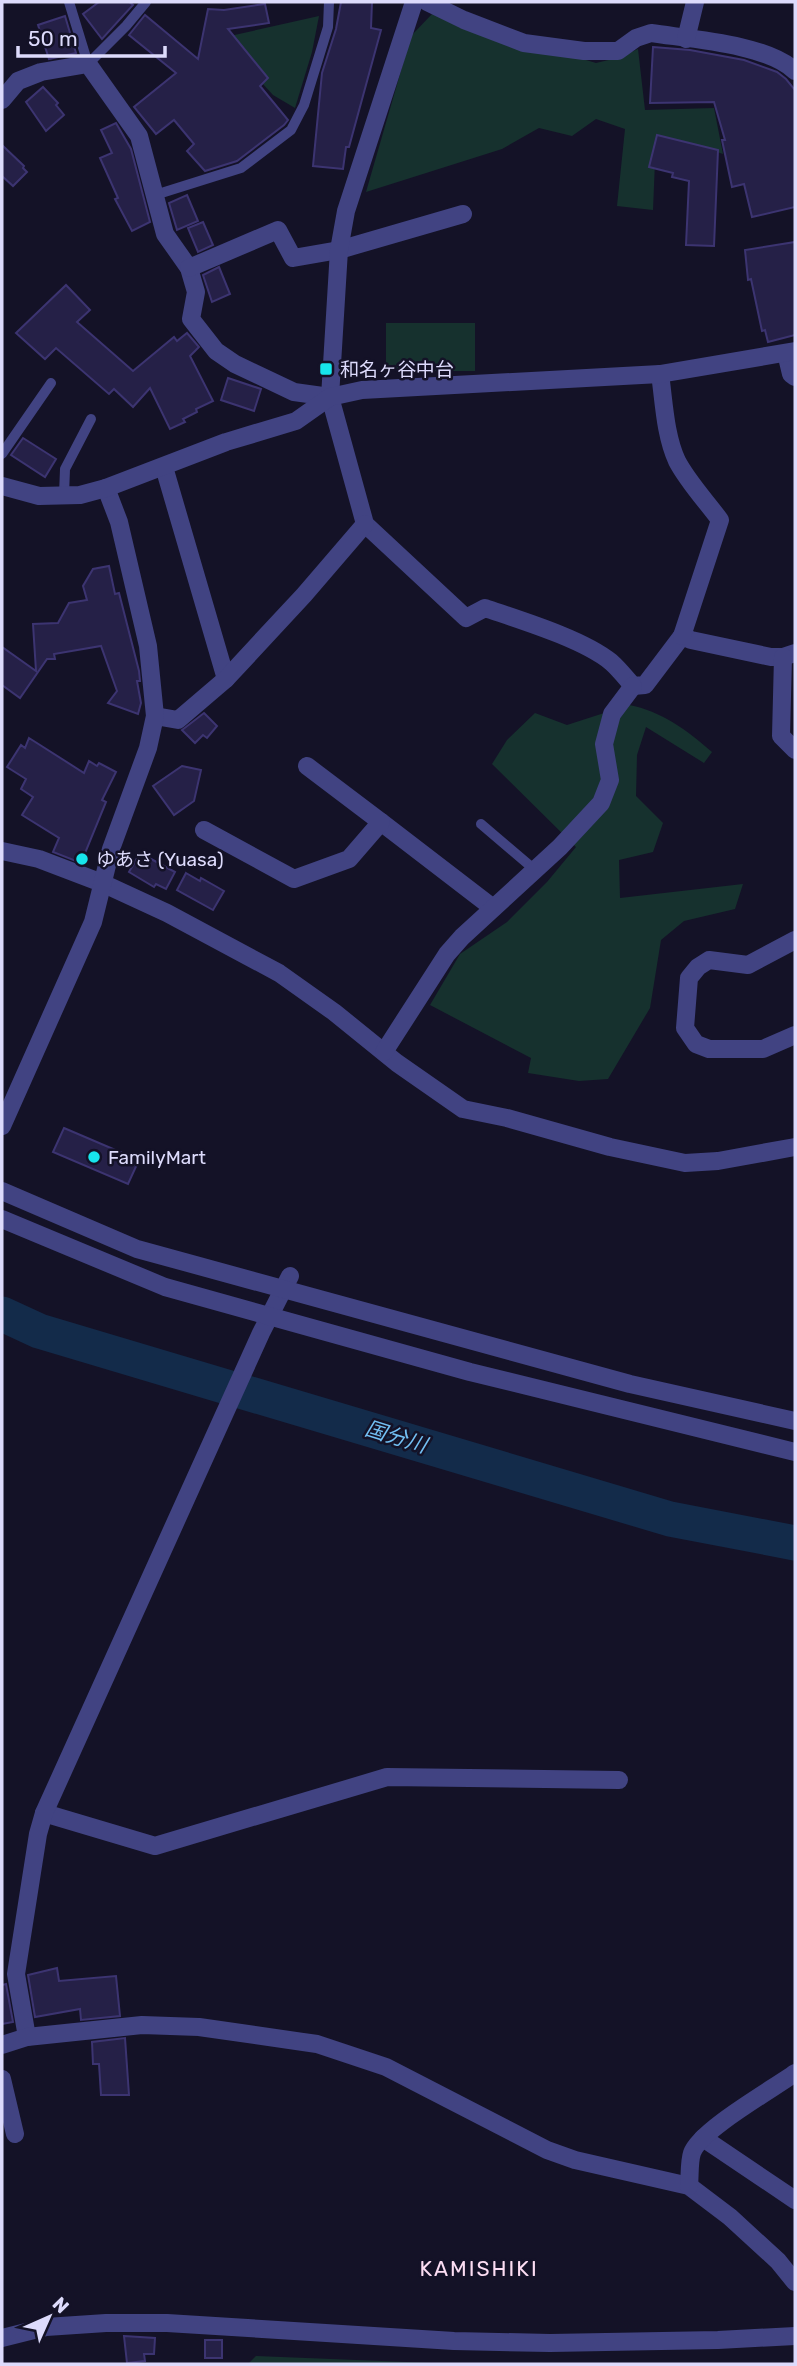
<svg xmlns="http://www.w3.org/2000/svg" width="797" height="2366" font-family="Rubik,'Noto Sans JP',sans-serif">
  <rect width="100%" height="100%" fill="#141227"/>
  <g fill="#16312e">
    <polygon points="432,14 596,63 617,58 638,49 645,110 714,108 723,154 691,143 656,137 653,210 617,206 625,129 596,119 572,136 539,128 502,149 366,192 411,36"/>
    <polygon points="319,16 312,52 295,108 273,95 221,38"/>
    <rect x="386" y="323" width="89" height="48"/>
    <path d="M629 705C661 711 687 730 712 752L704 763 646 727 637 755 636 796 663 823 653 852 619 860 620 898 743 884 735 909 684 921 661 940 650 1008 608 1079 579 1081 528 1073 531 1058 430 1005 460 954 507 922 547 882 576 847 492 764 507 740 535 713 567 725Z"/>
    <polygon points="256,2356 457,2364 248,2364"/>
  </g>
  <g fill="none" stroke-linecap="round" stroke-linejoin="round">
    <polyline stroke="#132b4a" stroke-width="35" points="2,1314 39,1331 670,1519 795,1543"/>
  </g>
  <g fill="#252047" stroke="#3c3471" stroke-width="2">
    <polygon points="99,2 129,2 133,5 102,39 83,14"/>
    <polygon points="341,2 372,2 371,28 381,30 349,147 346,147 343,169 313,166 322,73 336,29"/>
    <polygon points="265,4 269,23 228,29 268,78 260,86 288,120 284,125 237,161 205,171 187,151 194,144 174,120 156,134 134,107 176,73 129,35 145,15 198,59 208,9 224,10"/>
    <polygon points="65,16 76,53 49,59 38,25"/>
    <polygon points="653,47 690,50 744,60 777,72 786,79 795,90 795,207 752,217 744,184 732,187 722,140 725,140 714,102 650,103"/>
    <polygon points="43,87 58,103 56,105 64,115 46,131 26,102"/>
    <polygon points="116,123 131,149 150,222 132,231 115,199 118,198 100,158 112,153 101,130"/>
    <polygon points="657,135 718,150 714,246 686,245 689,181 672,177 673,173 649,167"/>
    <polygon points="2,145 24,166 23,168 27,172 13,186 2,176"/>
    <polygon points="187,195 198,221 177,230 169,203"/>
    <polygon points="203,222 213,245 198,252 188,228"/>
    <polygon points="795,242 795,335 768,342 765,330 762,331 751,279 748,280 745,250"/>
    <polygon points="219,267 230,294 212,302 203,275"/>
    <polygon points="66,285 90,310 77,322 133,371 174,337 177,341 187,333 199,347 190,356 213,401 196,409 197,412 183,419 185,422 170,429 150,388 133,407 114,389 109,394 56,348 45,359 16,333"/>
    <polygon points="228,378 261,389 254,411 221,400"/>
    <polygon points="23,438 56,459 45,477 11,455"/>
    <polygon points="109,566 115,594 119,593 139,671 140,681 137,681 141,703 138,714 108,703 117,691 101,646 54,654 55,659 47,659 20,698 2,685 2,647 36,671 33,624 58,623 69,603 87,600 83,586 93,569"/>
    <polygon points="204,713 217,726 207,738 203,735 195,743 182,730"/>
    <polygon points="29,738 84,773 89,761 97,766 99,763 116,772 102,800 106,802 81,863 53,852 59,838 22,815 33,797 21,789 26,779 7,767 21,745 25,748"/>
    <polygon points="182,766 201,770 194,801 174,815 153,786"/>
    <polygon points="140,853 175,872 166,889 156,884 154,887 129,872"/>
    <polygon points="186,873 200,881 201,878 224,891 213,910 177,890"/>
    <polygon points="64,1128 139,1160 128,1184 53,1152"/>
    <polygon points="57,1968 59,1981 116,1976 120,2016 81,2020 80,2009 35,2017 28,1975"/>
    <polygon points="6,1984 13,2022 2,2024 2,1985"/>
    <polygon points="125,2038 129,2095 101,2095 99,2064 93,2064 92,2042"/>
    <polygon points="124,2336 155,2338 154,2354 144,2354 145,2361 127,2363"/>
    <rect x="205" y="2340" width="17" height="18"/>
  </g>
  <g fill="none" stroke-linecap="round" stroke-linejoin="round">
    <g stroke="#414382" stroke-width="10">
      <polyline points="69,2 88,64 126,26 146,2"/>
      <polyline points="155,195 241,168 291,130 304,105 328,27 329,2"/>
      <polyline points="2,454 51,383"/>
      <polyline points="64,495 65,469 91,419"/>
      <polyline points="481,824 535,870"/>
    </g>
    <g stroke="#414382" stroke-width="18">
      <path d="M427 2 464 20 524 43 584 51H618L636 38 651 33C690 39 767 44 795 71"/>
      <polyline points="686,39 695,2"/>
      <path d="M2 100 18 81 41 72 88 64 139 136 165 234 189 268 196 292 191 319 216 351 235 364 294 392 330 397 365 524 466 618 485 608C520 620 583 639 611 662 619 669 626 678 633 686L645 685 682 636 691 640 771 657H783L795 653"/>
      <polyline points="189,268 278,230 293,258 339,250 463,214"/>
      <polyline points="786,353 791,374 795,377"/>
      <path d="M660 374C664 402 665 435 677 461 688 482 706 501 720 520L682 636"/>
      <polyline points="164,467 226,679"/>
      <polyline points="783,657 781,736 795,750"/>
      <polyline points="155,716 178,720 226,679 304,595 365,524"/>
      <polyline points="381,822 493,908"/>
      <polyline points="204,830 294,879 349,859 381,822 307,766"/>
      <polyline points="2,851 39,859 102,883 167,913 279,973 334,1012 397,1063 463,1109 507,1118 610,1147 685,1163 718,1161 795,1147"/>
      <polyline points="795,940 748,965 709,960 698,967 689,978 685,1028 696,1044 709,1049 763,1049 795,1035"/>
      <polyline points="384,1052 447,954 462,937 560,847 601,803 610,780 604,744 612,714 633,686"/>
      <polyline points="2,1126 93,922 111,849 148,748 155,716 148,646 119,522 106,488"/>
      <polyline points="44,1813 155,1846 387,1777 619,1780"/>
      <polyline points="27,2037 16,1974 38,1834 44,1813 261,1333 290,1276"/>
      <polyline points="2,2045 27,2037 142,2025 199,2027 317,2044 386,2067 547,2150 575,2160 689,2186 730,2217 778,2261 795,2282"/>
      <polyline points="2,2079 15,2134"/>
      <polyline points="703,2138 795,2200"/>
      <path d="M689 2186C690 2176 689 2162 692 2153 700 2130 773 2089 795 2073"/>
      <polyline points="2,2338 46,2327 106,2323 167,2323 454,2341 550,2343 718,2340 795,2336"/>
    </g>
    <g stroke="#414382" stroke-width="18">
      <polyline points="330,397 339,250 346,211 414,2"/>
      <polyline points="2,486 39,496 80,495 106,488 226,442 296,421 330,397 362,390 660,374 795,351"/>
      <polyline points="2,1191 137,1249 630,1384 795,1421"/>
      <polyline points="2,1219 165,1287 470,1372 795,1452"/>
    </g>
  </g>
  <g fill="#17e4ec" stroke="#141227" stroke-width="2.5">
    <rect x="319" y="362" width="14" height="14" rx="3.5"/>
    <circle cx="82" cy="859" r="7"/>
    <circle cx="94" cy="1157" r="7"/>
  </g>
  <g text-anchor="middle" stroke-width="5" stroke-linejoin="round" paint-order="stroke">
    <g font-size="19" fill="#dddbfc" stroke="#141227" text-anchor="start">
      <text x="340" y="376">和名ヶ谷中台</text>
      <text x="96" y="866">ゆあさ (Yuasa)</text>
      <text x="108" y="1164">FamilyMart</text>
    </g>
    <g font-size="21" font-style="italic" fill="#72bff3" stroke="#141227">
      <text transform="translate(396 1437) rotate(17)" y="7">国分川</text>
    </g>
    <g font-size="21" letter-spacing="2" fill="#fcddf3" stroke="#141227">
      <text x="479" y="2276">KAMISHIKI</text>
    </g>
  </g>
  <rect width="797" height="2366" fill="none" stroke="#dddbfc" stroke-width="7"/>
  <g transform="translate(49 2317) rotate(45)" stroke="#141227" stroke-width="5" paint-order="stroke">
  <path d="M0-5L12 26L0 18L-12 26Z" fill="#dddbfc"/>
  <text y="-10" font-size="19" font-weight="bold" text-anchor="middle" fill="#dddbfc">N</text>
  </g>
  <path d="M18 46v10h147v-10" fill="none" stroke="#dddbfc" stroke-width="3.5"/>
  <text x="28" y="46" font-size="21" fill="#dddbfc" stroke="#141227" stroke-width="5" paint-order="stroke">50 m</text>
</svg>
